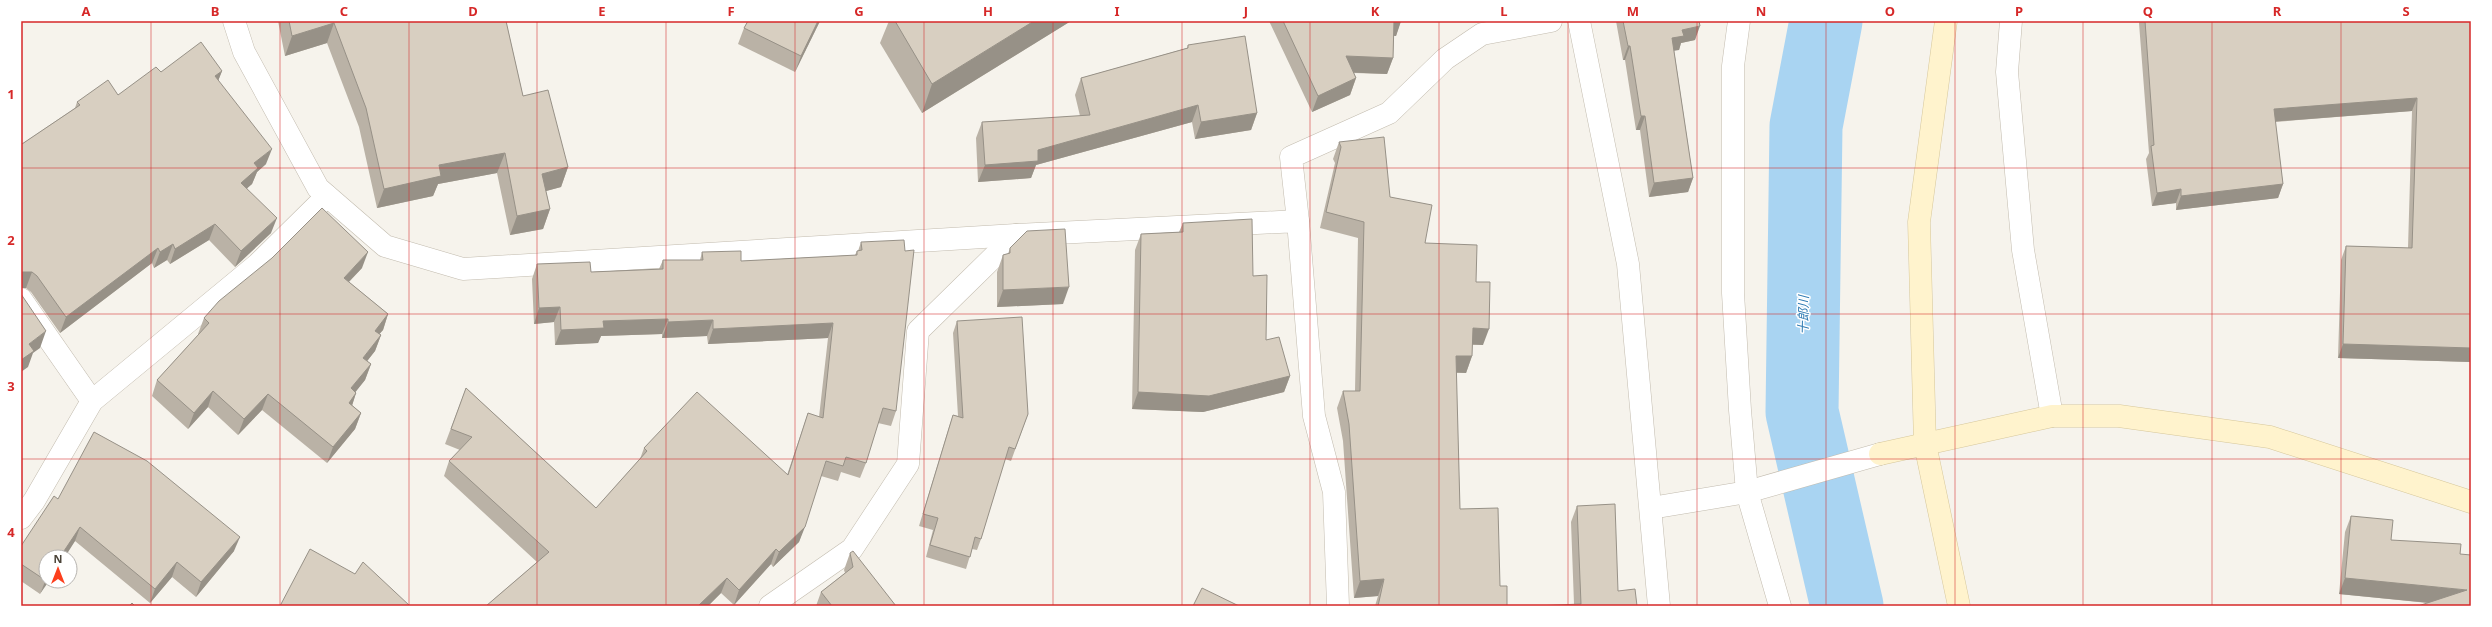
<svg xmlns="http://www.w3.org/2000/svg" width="2492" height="627" font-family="'Noto Sans','Noto Sans JP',sans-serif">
  <rect width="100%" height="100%" fill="#f6f3ec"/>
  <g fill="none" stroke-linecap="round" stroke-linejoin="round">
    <polyline stroke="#a9d4f2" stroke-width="73" points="1826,21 1806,126 1802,412 1847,606"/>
    <defs>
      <g id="street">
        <polyline points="234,21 244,52 318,188 385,246 463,269 1016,235 1298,221 1314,416 1334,492 1338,606"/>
        <polyline points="1579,21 1628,264 1659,606"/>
        <polyline points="1739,21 1733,66 1733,293 1740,410 1747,492 1780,606"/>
        <polyline points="2011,21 2007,72 2023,250 2052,416"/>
        <polyline points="1298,221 1291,157 1389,113 1445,59 1482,34 1551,21"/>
        <polyline points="21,299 92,401"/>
        <polyline points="1651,508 1747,492 1880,454"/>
        <polyline points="21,518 34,501 92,401 258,264 327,196"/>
        <polyline points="770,606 852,549 908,464 918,331 1016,235"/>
      </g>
      <g id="secondary">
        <polyline points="1946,21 1919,222 1925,444 1959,606"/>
        <polyline points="1880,454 2052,416 2119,416 2270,437 2471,502"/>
      </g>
    </defs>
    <use href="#street" stroke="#c2bbae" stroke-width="23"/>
    <use href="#secondary" stroke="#d6c79b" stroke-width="23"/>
    <use href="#street" stroke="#fff" stroke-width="22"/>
    <use href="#secondary" stroke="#fff3cd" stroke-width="22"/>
  </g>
  <g fill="#bab2a6">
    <polygon points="278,21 506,21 523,96 568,167 561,187 546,191 550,209 543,229 510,235 497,173 438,184 433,196 377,208 359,127 327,43 285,56"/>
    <polygon points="748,21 820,21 795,72 738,44 744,28"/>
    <polygon points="889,21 1071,21 922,113 880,43"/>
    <polygon points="1269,21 1401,21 1396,36 1394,36 1393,58 1387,74 1354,73 1356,78 1350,95 1312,112"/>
    <polygon points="1616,21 1699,21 1695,40 1681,43 1679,50 1674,50 1693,178 1688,192 1649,197 1640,130 1636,130 1625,60 1623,60"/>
    <polygon points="2140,21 2471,21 2471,362 2338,358 2341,260 2346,246 2408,248 2412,111 2275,122 2283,184 2278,198 2176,210 2176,203 2152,206 2146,159 2149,153 2139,23"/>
    <polygon points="1188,45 1257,113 1251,130 1195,139 1192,122 1036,165 1031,178 978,182 976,138 982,122 1080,116 1075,95 1081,78 1187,48"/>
    <polygon points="222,71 218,81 266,164 257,172 252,184 247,188 271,233 235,267 209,240 170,264 167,260 154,268 152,263 60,333 31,292 26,288 21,288 21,142 22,144 75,108 77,102 118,95 161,72"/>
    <polygon points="1339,142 1390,197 1425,243 1476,282 1483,345 1472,345 1472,356 1466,373 1456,373 1460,509 1500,586 1507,606 1375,606 1378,596 1354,598 1343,441 1337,408 1343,391 1355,391 1358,238 1320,228 1335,163 1333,159"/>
    <polygon points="1183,223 1253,276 1266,340 1290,376 1284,392 1203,412 1132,409 1135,250 1141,234 1179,232"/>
    <polygon points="861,242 896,411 891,426 878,423 866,463 860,478 841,472 838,481 821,476 799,542 773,567 771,564 734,605 721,593 708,606 486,606 537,562 444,476 449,461 460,450 445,444 466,388 596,508 640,459 644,448 787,475 808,413 819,417 828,338 708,344 707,336 662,338 662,334 601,336 598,343 555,345 554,322 534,324 532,279 537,264 591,272 659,269 663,260 700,260 702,252 741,261 855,255 857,251 858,251"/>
    <polygon points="1010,248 1063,304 997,307 997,272 1003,255 1008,254"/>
    <polygon points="362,268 349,282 388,314 383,330 379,334 381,335 375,351 367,361 371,364 365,380 355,392 356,393 352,405 361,413 355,429 327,463 262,410 238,435 208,407 188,429 152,396 157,380 198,335 198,334 204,318"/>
    <polygon points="957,321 1028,414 1011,461 1005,459 981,539 977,550 972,549 966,569 926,557 933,530 919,526 949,427 953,415 958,416 953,333"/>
    <polygon points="58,499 234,551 196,597 172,577 150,603 75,541 46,581 40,594 21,581 21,546"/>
    <polygon points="1577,506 1618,591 1637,606 1574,604 1571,522"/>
    <polygon points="2351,516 2391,540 2460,554 2428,603 2339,594 2345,532"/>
    <polygon points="850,553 896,606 816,606 821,592 845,573 844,570"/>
  </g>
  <g fill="#979187">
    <polygon points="818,21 820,21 795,72 801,56"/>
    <polygon points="1034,21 1071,21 922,113 932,84"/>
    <polygon points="1393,21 1401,21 1396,36 1388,35"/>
    <polygon points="334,23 327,43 285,56 292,36"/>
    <polygon points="1700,26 1695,40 1681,43 1679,50 1667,52 1672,38 1682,30"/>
    <polygon points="1628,46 1630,46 1625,60 1623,60"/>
    <polygon points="1346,56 1393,58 1387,74 1340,72"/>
    <polygon points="222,71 216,86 215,76"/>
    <polygon points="1356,78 1350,95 1312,112 1318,96"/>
    <polygon points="2417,98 2412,111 2269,122 2274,109"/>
    <polygon points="1198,105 1192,122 1036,165 1031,178 978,182 985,165"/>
    <polygon points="1257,113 1251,130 1195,139 1201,122"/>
    <polygon points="1641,116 1645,116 1640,130 1636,130"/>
    <polygon points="272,149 266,164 257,172 252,184 235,199 241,183 254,163"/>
    <polygon points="505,153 497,173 438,184 433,196 377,208 384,189 439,165"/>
    <polygon points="568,167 561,187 535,194 542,174"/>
    <polygon points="1693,178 1688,192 1649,197 1654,183"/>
    <polygon points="2283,184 2278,198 2176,210 2181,196"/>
    <polygon points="2181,189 2176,203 2152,206 2157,193"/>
    <polygon points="550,209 543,229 510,235 517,216"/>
    <polygon points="277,218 271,233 235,267 241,251"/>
    <polygon points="215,224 209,240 170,264 175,249"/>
    <polygon points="173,244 167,260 154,268 160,252"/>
    <polygon points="158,248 152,263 60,333 66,317"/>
    <polygon points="368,252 362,268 338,293 344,278"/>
    <polygon points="22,272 32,272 26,288 21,288 21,274"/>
    <polygon points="1069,287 1063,304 997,307 1003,290"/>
    <polygon points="560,307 554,322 534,324 539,308"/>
    <polygon points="388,314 383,330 369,346 375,331"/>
    <polygon points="668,319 662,334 601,336 598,343 555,345 561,330 603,321"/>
    <polygon points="713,320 707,336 662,338 668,322"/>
    <polygon points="833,323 828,338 708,344 713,329"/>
    <polygon points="1473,328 1489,329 1483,345 1467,344"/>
    <polygon points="46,331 40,348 33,353 28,367 21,372 21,360 29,344"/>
    <polygon points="381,335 375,351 357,374 363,358"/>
    <polygon points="2343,344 2471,348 2471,362 2338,358"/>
    <polygon points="1456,356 1472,356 1466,373 1450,372"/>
    <polygon points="371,364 365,380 346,404 351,388"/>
    <polygon points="1290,376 1284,392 1203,412 1132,409 1138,392"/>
    <polygon points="213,391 208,407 188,429 194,413"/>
    <polygon points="356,393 351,409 349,403"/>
    <polygon points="268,394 262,410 238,435 244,419"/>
    <polygon points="361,413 355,429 327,463 333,447"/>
    <polygon points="80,527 75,541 65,557 60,557"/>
    <polygon points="805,527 799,542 773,567 779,552"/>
    <polygon points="240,537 234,551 196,597 201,582"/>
    <polygon points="776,549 771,564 734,605 739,590"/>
    <polygon points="177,562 172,577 150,603 155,589"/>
    <polygon points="727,578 721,593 708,606 698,606"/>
    <polygon points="2345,578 2467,590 2461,606 2339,594"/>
    <polygon points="46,579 46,581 49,581 40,594"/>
    <polygon points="1384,579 1378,596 1354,598 1360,581"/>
  </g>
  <g fill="#d8cfc1" stroke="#979187">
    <polygon points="289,21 506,21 523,96 548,90 568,167 542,174 550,209 517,216 505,153 439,165 441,176 384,189 366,108 334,23 292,36"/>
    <polygon points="748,21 818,21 801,56 744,28"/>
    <polygon points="895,21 1034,21 932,84"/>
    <polygon points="1283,21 1394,21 1393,58 1346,56 1356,78 1318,96"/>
    <polygon points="1623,21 1699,21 1700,26 1682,30 1684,36 1672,38 1693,178 1654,183 1645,116 1641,116 1630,46 1628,46"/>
    <polygon points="2145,21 2471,21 2471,348 2343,344 2346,246 2412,248 2417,98 2274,109 2283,184 2181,196 2181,189 2157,193 2151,146 2154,145"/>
    <polygon points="1245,36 1257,113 1201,122 1198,105 1038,150 1038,161 985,165 982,122 1090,115 1081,78 1188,48 1188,45"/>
    <polygon points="201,42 222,71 215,76 272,149 254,163 258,168 241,183 277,218 241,251 215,224 175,249 173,244 160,252 158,248 66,317 37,276 32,272 22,272 21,271 21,142 22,144 80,105 77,102 108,80 118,95 156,67 161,72"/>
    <polygon points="1384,137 1390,197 1432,205 1425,243 1477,245 1476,282 1490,282 1489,329 1473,328 1472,356 1456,356 1460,509 1498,508 1500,586 1507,586 1507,606 1378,606 1384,579 1360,581 1349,424 1343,391 1360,391 1364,222 1326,212 1341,147 1339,142"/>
    <polygon points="322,208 368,252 344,278 388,314 375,331 381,335 363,358 371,364 351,388 356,393 349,403 361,413 333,447 268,394 244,419 213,391 194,413 157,380 209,323 204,318 219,301 272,258"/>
    <polygon points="1252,219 1253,276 1267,275 1266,340 1279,337 1290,376 1209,396 1138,392 1141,234 1183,232 1183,223"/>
    <polygon points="1065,229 1069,287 1003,290 1003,255 1010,253 1010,248 1027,231"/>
    <polygon points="904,240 905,251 914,250 896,411 883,408 866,463 846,457 843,466 826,461 805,527 779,552 776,549 739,590 727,578 698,606 486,606 549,552 449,461 472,437 451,429 466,388 596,508 647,451 644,448 697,392 788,475 808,413 823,418 833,323 713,329 713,320 668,322 668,319 603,321 604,328 561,330 560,307 539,308 537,264 590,262 591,272 663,269 663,260 703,260 702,252 741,251 741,261 857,255 857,251 862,250 861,242"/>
    <polygon points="21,294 46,331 29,344 34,351 21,360"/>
    <polygon points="1022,317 1028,414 1015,449 1009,447 981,539 975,537 970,557 930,545 938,518 923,514 953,415 963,418 957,321"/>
    <polygon points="94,432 147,461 240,537 201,582 177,562 155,589 80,527 60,557 46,557 46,579 45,580 21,564 21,546 54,496 58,499"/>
    <polygon points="1615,504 1618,591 1635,589 1637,606 1535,606 1581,604 1577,506"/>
    <polygon points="2351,516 2393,520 2391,540 2461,544 2460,554 2471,555 2471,606 2418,606 2467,590 2345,578"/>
    <polygon points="310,549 355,574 363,562 410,606 280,606"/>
    <polygon points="853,551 896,606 832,606 821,592 853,567 850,553"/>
    <polygon points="1202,588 1239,606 1193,606"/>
    <polygon points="132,603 135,606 129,606"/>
  </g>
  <path fill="none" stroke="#d62828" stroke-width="1" stroke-opacity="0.55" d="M151 21V606M280 21V606M409 21V606M537 21V606M666 21V606M795 21V606M924 21V606M1053 21V606M1182 21V606M1310 21V606M1439 21V606M1568 21V606M1697 21V606M1826 21V606M1955 21V606M2083 21V606M2212 21V606M2341 21V606M21 168H2471M21 314H2471M21 459H2471"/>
  <g text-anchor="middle" stroke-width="3" stroke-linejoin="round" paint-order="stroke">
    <g font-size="13" font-style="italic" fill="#2e7ab2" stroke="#fff">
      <text transform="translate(1803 315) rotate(-89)" y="5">十郎川</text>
    </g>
  </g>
  <rect width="2492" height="627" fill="none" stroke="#ffffff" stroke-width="44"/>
  <g transform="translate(58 569)"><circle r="19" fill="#ffffff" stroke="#b7b4b0"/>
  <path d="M0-3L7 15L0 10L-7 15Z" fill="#fc3f1d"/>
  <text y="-6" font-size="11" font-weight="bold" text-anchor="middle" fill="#4b4439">N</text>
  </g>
  <rect x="22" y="22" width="2448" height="583" fill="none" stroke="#d62828" stroke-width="1.5"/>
  <g font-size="13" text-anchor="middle" font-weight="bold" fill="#d62828">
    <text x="86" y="16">A</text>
    <text x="215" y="16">B</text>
    <text x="344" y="16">C</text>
    <text x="473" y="16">D</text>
    <text x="602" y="16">E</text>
    <text x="731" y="16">F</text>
    <text x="859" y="16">G</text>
    <text x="988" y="16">H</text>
    <text x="1117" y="16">I</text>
    <text x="1246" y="16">J</text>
    <text x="1375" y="16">K</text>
    <text x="1504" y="16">L</text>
    <text x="1633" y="16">M</text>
    <text x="1761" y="16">N</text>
    <text x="1890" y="16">O</text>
    <text x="2019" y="16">P</text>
    <text x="2148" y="16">Q</text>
    <text x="2277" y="16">R</text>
    <text x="2406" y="16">S</text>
    <text x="11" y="99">1</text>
    <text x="11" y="245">2</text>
    <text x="11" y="391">3</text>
    <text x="11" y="537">4</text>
  </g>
</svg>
